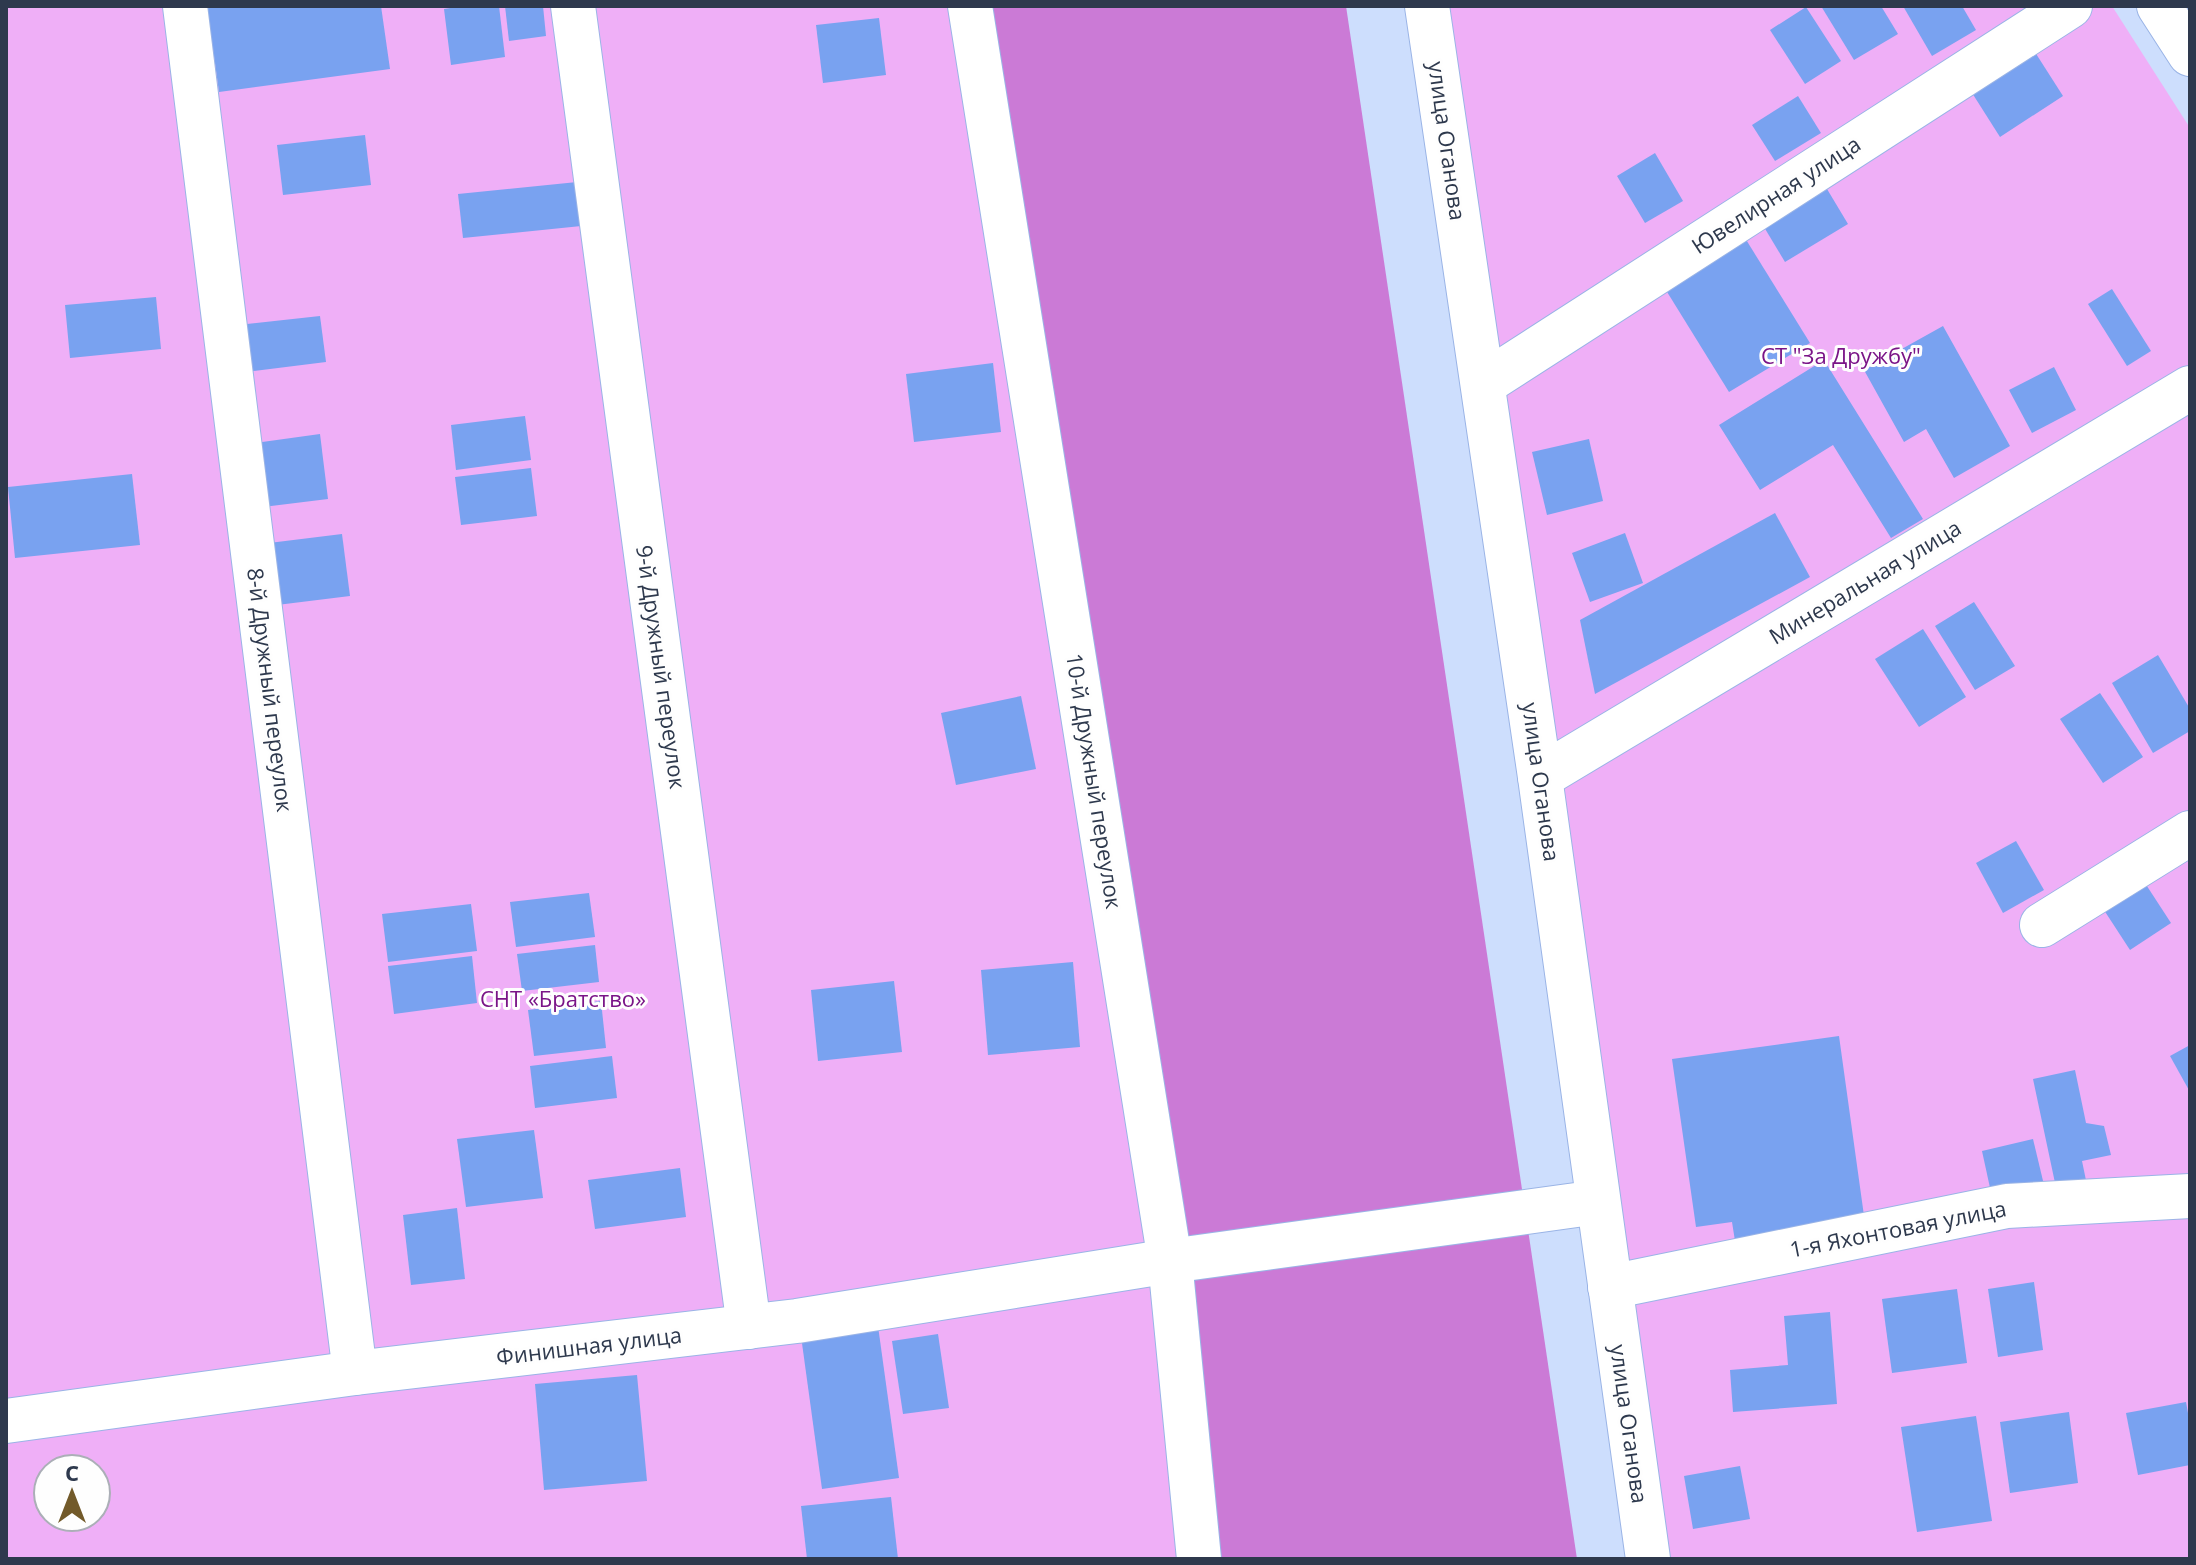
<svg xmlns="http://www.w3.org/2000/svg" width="2196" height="1565" font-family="'Open Sans',sans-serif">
  <rect width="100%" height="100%" fill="#cddefd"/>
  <g fill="#efaff7" fill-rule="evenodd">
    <path d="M6 6H981L1208 1559H6ZM48 1469H96V1517H48Z"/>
    <polygon points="1438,6 2112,6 2190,128 2190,1559 1656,1559"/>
  </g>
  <polygon fill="#cb7ad6" points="981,6 1346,6 1577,1559 1208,1559"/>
  <g fill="#79a2f0">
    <polygon points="207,6 381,6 390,69 219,92"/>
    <polygon points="463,6 499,6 505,57 451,65 444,9"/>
    <polygon points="505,6 543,6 546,36 509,41"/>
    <polygon points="1821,6 1881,6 1898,34 1854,60"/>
    <polygon points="1903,6 1962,6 1976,30 1932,56"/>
    <polygon points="1806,7 1841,61 1805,84 1770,30"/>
    <polygon points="879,18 886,75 823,83 816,25"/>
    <polygon points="2031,46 2063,96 2000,137 1967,85"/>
    <polygon points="1798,96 1821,133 1775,161 1752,125"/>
    <polygon points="365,135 371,185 283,195 277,145"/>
    <polygon points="1655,153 1683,201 1645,223 1617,176"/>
    <polygon points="587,181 591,225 463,238 458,194"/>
    <polygon points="1824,184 1848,224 1785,262 1761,222"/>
    <polygon points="1745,238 1810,343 1729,392 1664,287"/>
    <polygon points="2112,289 2151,351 2127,366 2088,304"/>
    <polygon points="156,297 161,349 70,358 65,305"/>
    <polygon points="320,316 326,362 253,371 247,324"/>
    <polygon points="1943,326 2010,446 1954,478 1926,429 1904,442 1864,370"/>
    <polygon points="1824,360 1923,519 1891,538 1833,445 1760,490 1719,425"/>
    <polygon points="993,363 1001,432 914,442 906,374"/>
    <polygon points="2054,367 2076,410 2032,433 2009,390"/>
    <polygon points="525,416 531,460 456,470 451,425"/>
    <polygon points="320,434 328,499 263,507 255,443"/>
    <polygon points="1589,439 1603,501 1547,515 1532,452"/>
    <polygon points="531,468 537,516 461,525 455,477"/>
    <polygon points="132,474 140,545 15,558 8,487"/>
    <polygon points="1775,513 1810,577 1595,694 1580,620"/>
    <polygon points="1625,533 1643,583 1590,602 1572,553"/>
    <polygon points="342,534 350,596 277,605 269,543"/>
    <polygon points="1974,602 2015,666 1975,690 1935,626"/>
    <polygon points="1923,629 1966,697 1919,727 1875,659"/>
    <polygon points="2158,655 2190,709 2190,731 2153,753 2112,683"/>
    <polygon points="2100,693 2143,757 2103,783 2060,719"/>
    <polygon points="1021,696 1036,769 956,785 941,713"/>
    <polygon points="2016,841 2044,890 2003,913 1976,863"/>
    <polygon points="2143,880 2171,923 2130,950 2102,907"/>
    <polygon points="589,893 595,937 516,947 510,902"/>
    <polygon points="471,904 477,951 388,962 382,914"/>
    <polygon points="595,945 599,982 522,991 517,954"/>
    <polygon points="472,956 477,1003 394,1014 388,966"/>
    <polygon points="1073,962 1080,1047 988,1055 981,970"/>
    <polygon points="894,981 902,1052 818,1061 811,990"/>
    <polygon points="601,1001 606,1048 534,1056 528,1010"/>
    <polygon points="1839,1036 1865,1223 1735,1241 1732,1222 1696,1227 1672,1059"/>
    <polygon points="2190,1045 2190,1092 2170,1056"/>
    <polygon points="612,1056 617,1098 535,1108 530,1066"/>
    <polygon points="2075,1070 2086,1123 2104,1126 2111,1155 2082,1161 2088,1190 2058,1197 2033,1079"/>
    <polygon points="534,1130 543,1198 466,1207 457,1139"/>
    <polygon points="2033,1139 2044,1185 1992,1197 1982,1151"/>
    <polygon points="680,1168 686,1217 595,1229 588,1180"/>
    <polygon points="457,1208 465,1279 411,1285 403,1215"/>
    <polygon points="2034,1282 2043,1350 1998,1357 1988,1289"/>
    <polygon points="1957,1289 1967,1363 1892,1373 1882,1299"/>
    <polygon points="1830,1312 1837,1404 1733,1412 1730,1370 1788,1365 1784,1316"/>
    <polygon points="878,1326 899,1478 822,1489 801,1336"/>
    <polygon points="938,1334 949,1408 903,1414 892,1341"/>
    <polygon points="637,1375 647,1481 544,1490 535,1384"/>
    <polygon points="2186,1402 2190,1424 2190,1465 2138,1475 2126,1413"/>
    <polygon points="2069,1412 2078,1483 2010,1493 2000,1422"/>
    <polygon points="1976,1416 1992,1521 1917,1532 1901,1427"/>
    <polygon points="1740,1466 1750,1519 1693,1529 1684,1476"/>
    <polygon points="891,1497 898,1559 807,1559 801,1506"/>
  </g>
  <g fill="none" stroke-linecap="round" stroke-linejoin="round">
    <defs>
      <g id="minor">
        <polyline points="185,6 355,1373"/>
        <polyline points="573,6 749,1327"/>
        <polyline points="970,6 1170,1261 1199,1559"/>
        <polyline points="1483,384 2070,6"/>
        <polyline points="1540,777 2190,388"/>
        <polyline points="2042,925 2190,833"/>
        <polyline points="1610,1287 2007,1206 2190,1196"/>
        <polyline points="6,1421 355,1373 797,1321 1170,1261 1598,1202"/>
      </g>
      <g id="major">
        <polyline points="1427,6 1540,777 1648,1559"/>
        <polyline points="2159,6 2190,54"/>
      </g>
    </defs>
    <use href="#minor" stroke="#9ab4e6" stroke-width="46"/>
    <use href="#major" stroke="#9ab4e6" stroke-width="46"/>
    <use href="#minor" stroke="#fff" stroke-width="44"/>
    <use href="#major" stroke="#fff" stroke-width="44"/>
  </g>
  <g text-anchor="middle" stroke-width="6" stroke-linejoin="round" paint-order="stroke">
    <g font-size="22" fill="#2e394d" stroke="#fefefe">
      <text transform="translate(1447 141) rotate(82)" y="8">улица Оганова</text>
      <text transform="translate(1776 195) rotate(-33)" y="8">Ювелирная улица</text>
      <text transform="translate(1865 582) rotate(-31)" y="8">Минеральная улица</text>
      <text transform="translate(661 667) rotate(82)" y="8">9-й Дружный переулок</text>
      <text transform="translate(270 690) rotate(83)" y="8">8-й Дружный переулок</text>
      <text transform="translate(1094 781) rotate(81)" y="8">10-й Дружный переулок</text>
      <text transform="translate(1541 782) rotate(82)" y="8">улица Оганова</text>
      <text transform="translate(1898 1229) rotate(-11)" y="8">1-я Яхонтовая улица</text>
      <text transform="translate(589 1346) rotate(-7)" y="8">Финишная улица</text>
      <text transform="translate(1629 1424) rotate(82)" y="8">улица Оганова</text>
    </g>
    <g font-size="22" fill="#7a1487" stroke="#fefefe">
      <text x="1841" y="364">СТ "За Дружбу"</text>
      <text x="563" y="1007">СНТ «Братство»</text>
    </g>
  </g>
  <rect width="2196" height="1565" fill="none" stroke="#2e394d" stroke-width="16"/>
  <g transform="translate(72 1493)"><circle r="38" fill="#fefefe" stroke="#abafb7" stroke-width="2"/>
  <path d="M0-6L14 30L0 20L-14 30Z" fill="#725a2a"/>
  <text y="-12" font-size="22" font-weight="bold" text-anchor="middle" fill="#2e394d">С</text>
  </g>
</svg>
